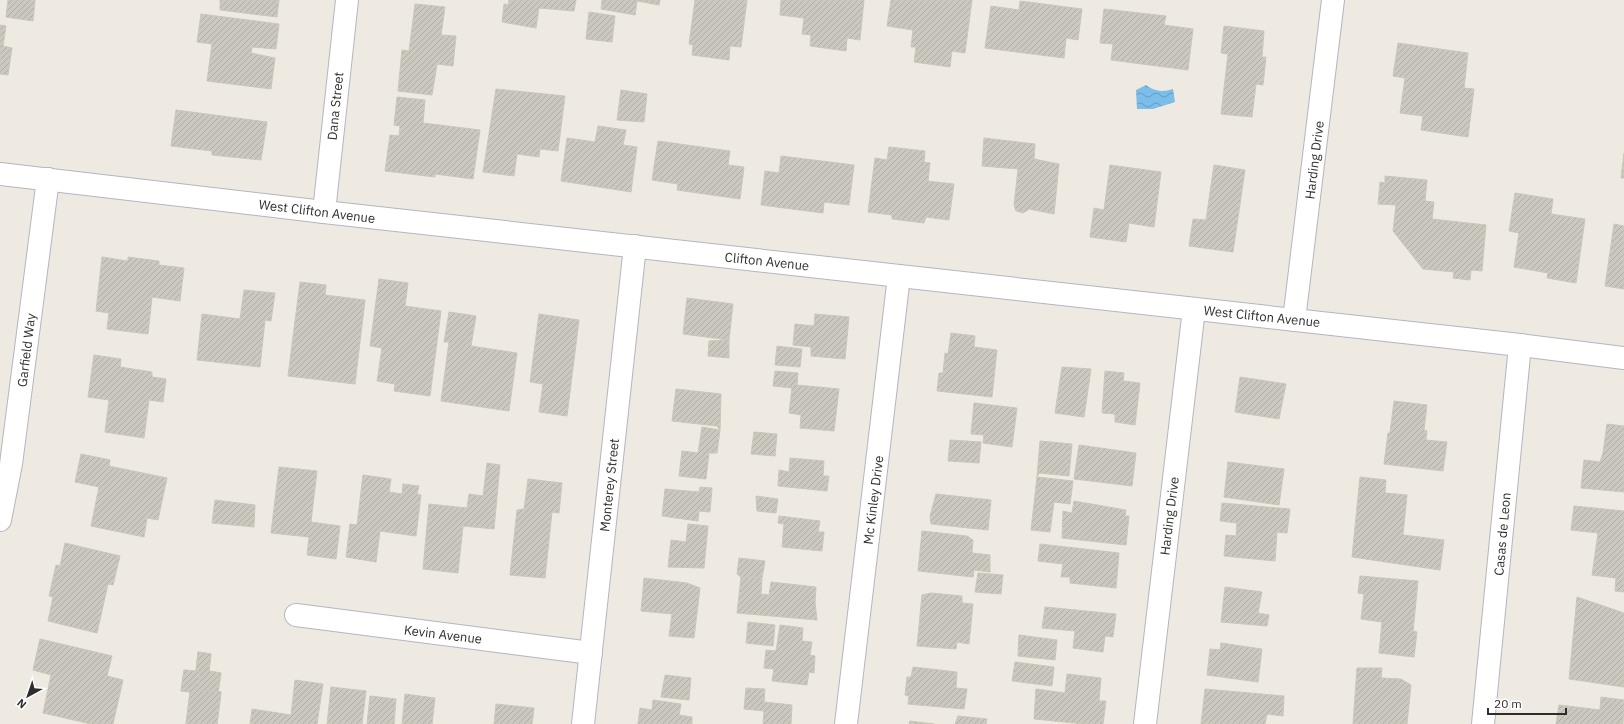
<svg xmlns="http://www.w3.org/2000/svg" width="1624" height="724" font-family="'IBM Plex Sans',sans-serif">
  <defs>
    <pattern id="water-waves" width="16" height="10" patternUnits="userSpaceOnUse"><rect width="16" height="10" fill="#7bbee9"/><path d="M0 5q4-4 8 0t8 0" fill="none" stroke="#659bbd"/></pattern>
    <pattern id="building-hatch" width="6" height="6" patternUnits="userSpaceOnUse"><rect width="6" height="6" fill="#cac8bf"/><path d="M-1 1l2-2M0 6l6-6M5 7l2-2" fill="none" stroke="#aeaca4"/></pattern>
  </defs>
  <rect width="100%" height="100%" fill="#eeeae1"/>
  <path fill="url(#water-waves)" d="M1146 85C1155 92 1163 92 1173 89L1175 102 1153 109H1137L1136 90Z"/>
  <g fill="url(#building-hatch)" stroke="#cac6ba">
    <polygon points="8,0 35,0 33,21 6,17"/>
    <polygon points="220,0 279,0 277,17 220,10"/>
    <polygon points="509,0 576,0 574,11 539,8 536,28 502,22 504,4 508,5"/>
    <polygon points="602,0 660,0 659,5 637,1 635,15 601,9"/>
    <polygon points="695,0 747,0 741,47 730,46 729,60 692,55 693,45 689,44"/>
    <polygon points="781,0 864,0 860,40 847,38 846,51 810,46 811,35 802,34 804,18 780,15"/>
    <polygon points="891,0 972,0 965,53 952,51 950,67 914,62 916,47 911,47 913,30 887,26"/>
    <polygon points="1020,1 1082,9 1078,40 1066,38 1064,58 985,48 991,6 1019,10"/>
    <polygon points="415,4 445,7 441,35 456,36 453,66 437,64 432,95 398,91 402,50 409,51"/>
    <polygon points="1104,9 1166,16 1164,25 1193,29 1188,70 1111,60 1113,44 1100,43"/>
    <polygon points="589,12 615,16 612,42 586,39"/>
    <polygon points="201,14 279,24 276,49 252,47 251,53 275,58 271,89 207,81 212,44 197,42"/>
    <polygon points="0,25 6,26 3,46 12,48 8,75 0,74"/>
    <polygon points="1224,26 1264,31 1262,57 1266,57 1263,85 1256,84 1252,117 1221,114 1228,54 1221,53"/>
    <polygon points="1398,43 1468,53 1464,88 1474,89 1468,137 1421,130 1423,116 1400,113 1405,78 1393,76"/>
    <polygon points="496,89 565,96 558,151 540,149 539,157 517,154 514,176 483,172"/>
    <polygon points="621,90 647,94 644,122 617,120"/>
    <polygon points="397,97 425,100 423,123 480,130 473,179 435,174 435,177 385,171 390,135 399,136 400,126 394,125"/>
    <polygon points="176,110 267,122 261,160 212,155 212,151 171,146"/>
    <polygon points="598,126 626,130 623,145 637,147 631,192 561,181 567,138 595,142"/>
    <polygon points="984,138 1035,144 1034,159 1059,164 1054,214 1029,209 1023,213 1016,211 1014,205 1018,169 982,166"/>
    <polygon points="658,141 730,151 728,165 744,167 740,199 677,190 678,184 652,180"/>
    <polygon points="889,147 925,151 924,162 930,163 928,181 954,184 949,220 926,217 924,223 892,219 892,215 868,212 875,158 887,160"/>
    <polygon points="1624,153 1624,178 1621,178"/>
    <polygon points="781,156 854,165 849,205 824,202 823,213 761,205 765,171 779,173"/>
    <polygon points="1110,165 1161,172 1154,227 1129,223 1126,242 1090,237 1094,208 1104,210"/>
    <polygon points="1214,165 1245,170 1233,252 1189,246 1193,219 1206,220"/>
    <polygon points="1385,176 1427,180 1425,201 1434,202 1432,219 1486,225 1482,271 1471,270 1470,280 1453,278 1454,272 1423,269 1393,231 1396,205 1378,204 1380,182 1385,183"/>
    <polygon points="1515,193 1553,199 1551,214 1585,219 1576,283 1547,278 1548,273 1514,267 1519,233 1509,231"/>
    <polygon points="1614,224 1624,226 1624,289 1605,286"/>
    <polygon points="102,257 128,261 128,257 159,261 159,265 184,268 180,301 152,297 148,334 107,329 109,313 96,311"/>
    <polygon points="379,279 408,283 405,306 441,311 430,396 394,391 395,384 377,381 382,348 370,346"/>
    <polygon points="300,282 326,285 325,295 365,300 355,384 288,376"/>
    <polygon points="244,290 275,293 271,321 265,320 260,367 197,360 202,314 240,319"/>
    <polygon points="687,298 733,304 729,340 683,334"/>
    <polygon points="449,312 476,316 471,346 517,353 509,411 441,401 449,342 444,342"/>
    <polygon points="539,314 579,320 567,416 539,412 543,384 530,382"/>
    <polygon points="815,314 849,317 845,359 811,356 811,347 793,345 795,324 814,326"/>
    <polygon points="951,333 975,336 974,347 997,350 992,397 937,391 939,373 943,373 945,353 948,354"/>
    <polygon points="729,340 729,358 708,356 709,341"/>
    <polygon points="777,346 802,349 800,367 775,365"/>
    <polygon points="94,355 121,359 120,367 152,372 152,377 166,379 163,402 149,400 144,438 105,432 109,400 88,397"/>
    <polygon points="1062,367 1091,369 1084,417 1055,413"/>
    <polygon points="775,371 798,373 797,385 839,389 834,431 800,428 801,415 789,413 792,388 773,386"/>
    <polygon points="1105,371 1124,373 1123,381 1140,383 1135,425 1115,422 1115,414 1102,413"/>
    <polygon points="1240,377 1286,384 1279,419 1235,412"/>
    <polygon points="676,389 721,394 720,430 717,426 672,421"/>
    <polygon points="1394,401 1427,405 1424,430 1427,431 1426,440 1447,442 1443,471 1384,464 1388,433 1390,433"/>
    <polygon points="974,403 1017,408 1012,447 983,443 984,435 971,434"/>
    <polygon points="1607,424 1624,426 1624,492 1581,488 1584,460 1600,462 1603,453"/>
    <polygon points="702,427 720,430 717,453 709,453 706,479 679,476 682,451 698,453"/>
    <polygon points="754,432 777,434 775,456 751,454"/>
    <polygon points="950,440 981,442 979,463 948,461"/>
    <polygon points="1040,441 1072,444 1069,476 1039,473 1037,477"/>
    <polygon points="1079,445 1136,453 1132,486 1074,479"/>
    <polygon points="81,454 110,460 109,466 167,478 158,520 147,518 144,537 91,526 99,487 75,482"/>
    <polygon points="790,458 824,461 823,476 829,476 827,491 778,486 779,470 789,472"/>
    <polygon points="1228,462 1284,469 1279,505 1224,497"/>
    <polygon points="487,463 500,465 494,529 463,526 458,573 423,569 429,504 467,508 469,494 483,496"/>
    <polygon points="279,467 317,471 311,522 340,526 336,559 307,555 309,537 271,533"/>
    <polygon points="363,475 391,479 389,492 402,494 403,484 419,486 417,494 421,495 416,536 380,531 376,562 346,557 350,524 357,525"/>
    <polygon points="1037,477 1073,481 1070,504 1054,502 1050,532 1031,530"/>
    <polygon points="1360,477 1386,480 1385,493 1407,495 1403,535 1444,540 1440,570 1352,557"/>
    <polygon points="528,479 562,483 559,513 552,512 545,578 510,575 517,510 524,509"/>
    <polygon points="700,487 712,488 710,512 699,511 698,521 662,516 665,489 699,492"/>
    <polygon points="936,494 991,500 988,530 931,524 930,516"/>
    <polygon points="756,496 778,499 776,513 757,511"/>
    <polygon points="215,500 255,505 254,527 212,523"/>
    <polygon points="1074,501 1126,510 1125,516 1129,516 1126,545 1062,538 1063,511 1072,513"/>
    <polygon points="1222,503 1290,509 1287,533 1277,532 1275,561 1224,556 1226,535 1236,536 1237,523 1220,521"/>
    <polygon points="1574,506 1624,511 1624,592 1615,591 1616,578 1592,575 1598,533 1571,530"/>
    <polygon points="779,516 820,521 818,532 824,532 822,551 782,547 784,524 778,523"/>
    <polygon points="688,524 708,526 704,568 668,567 671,540 686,542"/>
    <polygon points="922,531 967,536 973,540 972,553 990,555 990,572 974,570 973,577 918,571"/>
    <polygon points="65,543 120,556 113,585 108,584 97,633 48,621 53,597 49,596 56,565 60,566"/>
    <polygon points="1040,544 1119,553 1116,588 1070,583 1070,577 1061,577 1063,564 1038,561"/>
    <polygon points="739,558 765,561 762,578 741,577 737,574"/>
    <polygon points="978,573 1003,575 1001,594 975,592"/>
    <polygon points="1360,576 1418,581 1413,631 1417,632 1414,657 1379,653 1382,622 1361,619 1364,594 1358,593"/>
    <polygon points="741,577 762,578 761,594 769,595 771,582 816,587 815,602 817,620 737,613"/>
    <polygon points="644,578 687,583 700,588 694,638 669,636 672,614 641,611"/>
    <polygon points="1225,587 1262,592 1258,613 1269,615 1267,626 1221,622"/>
    <polygon points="931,593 962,596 962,603 973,604 969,644 957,642 956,649 917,646 922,595"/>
    <polygon points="1577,597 1624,613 1624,687 1569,679"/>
    <polygon points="1045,607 1116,614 1113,637 1105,636 1103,652 1073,648 1075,631 1042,628"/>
    <polygon points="748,622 775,625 773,646 746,643"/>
    <polygon points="780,625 803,628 802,641 812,642 810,655 815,656 814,673 809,672 807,685 772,681 774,669 764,668 766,650 776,651"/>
    <polygon points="1019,635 1057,640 1055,660 1018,656"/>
    <polygon points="40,639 112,656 107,676 123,680 113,724 91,724 43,713 51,675 33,670"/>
    <polygon points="1221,643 1262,649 1258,682 1207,675 1210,649 1220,650"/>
    <polygon points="198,652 211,654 209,671 221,673 218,692 221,692 217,724 186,724 190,692 181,691 184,670 196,671"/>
    <polygon points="198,652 211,654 209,671 221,673 218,692 198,690 200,672 196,671"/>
    <polygon points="1015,662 1054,667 1052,686 1012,681"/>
    <polygon points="913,667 957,672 956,688 967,689 964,709 908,704 909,696 905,695 907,677 911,677"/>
    <polygon points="1357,668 1382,668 1381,678 1401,679 1411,685 1407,724 1353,724"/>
    <polygon points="184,670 200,672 198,690 221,692 217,724 186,724 190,692 181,691"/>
    <polygon points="1067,674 1101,678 1099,701 1106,701 1103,724 1084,724 1034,719 1036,689 1065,693"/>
    <polygon points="665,675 691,678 689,700 661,697"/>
    <polygon points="295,680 323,684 317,724 250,724 252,709 291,715"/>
    <polygon points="331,687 366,691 362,724 327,724"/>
    <polygon points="746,688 765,689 764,702 792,705 791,724 763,724 764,711 744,709"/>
    <polygon points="1205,689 1284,696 1283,716 1267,714 1265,724 1201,724"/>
    <polygon points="405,694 435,698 432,724 402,724"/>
    <polygon points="370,696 396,699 394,724 367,724"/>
    <polygon points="1601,697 1624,700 1623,724 1556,724 1559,705 1600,710"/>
    <polygon points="653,700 681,704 679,715 692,717 692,724 638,724 640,708 652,710"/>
    <polygon points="496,704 534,708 532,724 494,724"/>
    <polygon points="958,716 987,719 986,724 955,724"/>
    <polygon points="910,721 934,724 909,724"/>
  </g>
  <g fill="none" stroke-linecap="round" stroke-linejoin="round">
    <defs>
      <g id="street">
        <polyline points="0,174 324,212 1520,345 1624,358"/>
        <polyline points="324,212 347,0"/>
        <polyline points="1294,320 1333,0"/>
        <polyline points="0,520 11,464 48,179"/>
        <polyline points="296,615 591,653"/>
        <polyline points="583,724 635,246"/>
        <polyline points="846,724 899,276"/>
        <polyline points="1145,724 1194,309"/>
        <polyline points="1483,724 1520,345"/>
      </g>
    </defs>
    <use href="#street" stroke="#b4b5c0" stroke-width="24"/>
    <use href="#street" stroke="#fff" stroke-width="22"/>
  </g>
  <g text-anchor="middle" stroke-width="3.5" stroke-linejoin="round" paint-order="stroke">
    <g font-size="13" fill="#2d2d2d" stroke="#fff">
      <text transform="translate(335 106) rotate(-84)" y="5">Dana Street</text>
      <text transform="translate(1314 160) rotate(-83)" y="5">Harding Drive</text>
      <text transform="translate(317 211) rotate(7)" y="5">West Clifton Avenue</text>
      <text transform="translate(767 261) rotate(6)" y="5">Clifton Avenue</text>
      <text transform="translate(1262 316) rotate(6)" y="5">West Clifton Avenue</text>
      <text transform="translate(26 350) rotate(-83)" y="5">Garfield Way</text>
      <text transform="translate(609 485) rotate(-84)" y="5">Monterey Street</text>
      <text transform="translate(873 500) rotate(-83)" y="5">Mc Kinley Drive</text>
      <text transform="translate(1169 516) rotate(-83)" y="5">Harding Drive</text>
      <text transform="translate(1502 534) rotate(-85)" y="5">Casas de Leon</text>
      <text transform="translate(443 634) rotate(7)" y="5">Kevin Avenue</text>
    </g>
  </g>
  <g transform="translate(28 696) rotate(220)" stroke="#ffffff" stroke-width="3" paint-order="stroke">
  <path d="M0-3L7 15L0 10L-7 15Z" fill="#2d2d2d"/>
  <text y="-6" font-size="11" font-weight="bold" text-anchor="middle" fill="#2d2d2d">N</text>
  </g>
  <path d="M1488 708v6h78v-6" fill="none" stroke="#2d2d2d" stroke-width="2"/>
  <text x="1494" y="708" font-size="12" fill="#2d2d2d" stroke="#ffffff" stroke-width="3" paint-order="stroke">20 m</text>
</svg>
